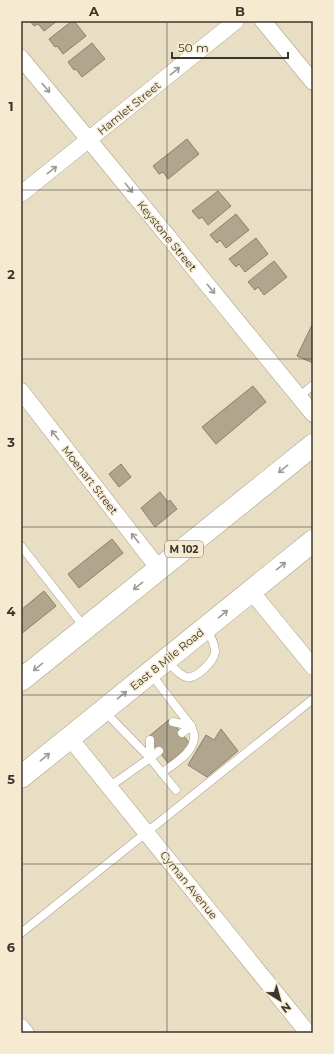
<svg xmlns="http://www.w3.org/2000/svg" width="334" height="1054" font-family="Montserrat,sans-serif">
  <rect width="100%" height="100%" fill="#e8dec4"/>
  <g fill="#b0a68e" stroke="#8a8169">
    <polygon points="30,21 57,21 44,31 38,24 34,26"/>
    <polygon points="72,21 74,21 86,36 63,54 57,46 55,47 49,39"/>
    <polygon points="92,43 105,59 82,77 76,69 74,70 68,62"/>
    <polygon points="187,139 199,154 168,179 163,172 159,174 153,166"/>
    <polygon points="218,191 231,206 208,225 202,217 199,219 192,211"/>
    <polygon points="236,214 249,230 226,248 220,240 217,243 210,235"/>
    <polygon points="256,238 268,254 245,272 239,264 236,267 229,259"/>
    <polygon points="274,261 287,277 264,295 258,287 255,290 248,282"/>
    <polygon points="313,323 313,363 297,356"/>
    <polygon points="253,386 266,402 216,444 202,427"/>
    <polygon points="121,464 131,477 119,487 109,474"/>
    <polygon points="160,492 168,502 170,500 177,509 155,527 141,508"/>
    <polygon points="112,539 123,553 79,588 68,574"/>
    <polygon points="44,591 56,606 21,634 21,610"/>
    <polygon points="170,719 191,745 168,763 148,737"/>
    <polygon points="221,729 238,751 207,777 188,765 206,735 214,740"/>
  </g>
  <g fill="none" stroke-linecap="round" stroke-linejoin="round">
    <defs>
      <g id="service">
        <polyline points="299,397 313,385"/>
        <polyline points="21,546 85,628"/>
        <path d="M167 661C172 666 179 675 186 677 196 680 214 661 215 652 215 643 210 635 206 628"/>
        <path d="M151 674 191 726C192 729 194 732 194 735 196 752 173 764 162 773"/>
        <polyline points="104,711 150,758 176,790"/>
        <polyline points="173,722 191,726"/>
        <polyline points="182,733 191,726"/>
        <polyline points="150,758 159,751"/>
        <polyline points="109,787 150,758 150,740"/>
        <polyline points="21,933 313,699"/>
      </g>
      <g id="minor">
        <polyline points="263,21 313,82"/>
        <polyline points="21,58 89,140 313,414"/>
        <polyline points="21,194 236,21"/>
        <polyline points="21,391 159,569"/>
        <polyline points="251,591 313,667"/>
        <polyline points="69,737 308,1033"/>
        <polyline points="21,1027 26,1033"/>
      </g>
      <g id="trunk">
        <polyline points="21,680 313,445"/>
        <polyline points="21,777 313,541"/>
      </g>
    </defs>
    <use href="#service" stroke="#aaa088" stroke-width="9"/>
    <use href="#minor" stroke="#aaa088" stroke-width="17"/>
    <use href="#trunk" stroke="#aaa088" stroke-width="23"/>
    <use href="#service" stroke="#fff" stroke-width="8"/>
    <use href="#minor" stroke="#fff" stroke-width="16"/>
    <use href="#trunk" stroke="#fff" stroke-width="22"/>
  </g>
  <defs><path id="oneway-shaft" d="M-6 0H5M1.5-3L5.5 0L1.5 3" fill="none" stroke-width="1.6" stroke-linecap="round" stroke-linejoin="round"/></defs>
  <g stroke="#9d9a96">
    <use href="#oneway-shaft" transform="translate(175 71) rotate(-39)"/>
    <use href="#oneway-shaft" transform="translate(46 88) rotate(50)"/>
    <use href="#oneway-shaft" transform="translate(52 170) rotate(-38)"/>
    <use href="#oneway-shaft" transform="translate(129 188) rotate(51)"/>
    <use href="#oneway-shaft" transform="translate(211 289) rotate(51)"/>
    <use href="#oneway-shaft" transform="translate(55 435) rotate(-128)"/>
    <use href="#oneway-shaft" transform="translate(283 469) rotate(141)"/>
    <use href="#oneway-shaft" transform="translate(135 538) rotate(-128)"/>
    <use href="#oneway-shaft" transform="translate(281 566) rotate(-39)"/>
    <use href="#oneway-shaft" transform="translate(138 586) rotate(141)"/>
    <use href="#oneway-shaft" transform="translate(223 614) rotate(-39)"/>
    <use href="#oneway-shaft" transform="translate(38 667) rotate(141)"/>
    <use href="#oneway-shaft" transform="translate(122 695) rotate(-39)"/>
    <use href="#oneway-shaft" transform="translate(45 757) rotate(-39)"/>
  </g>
  <path fill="none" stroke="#3b362c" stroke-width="1" stroke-opacity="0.55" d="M167 21V1033M21 190H313M21 359H313M21 527H313M21 695H313M21 864H313"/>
  <g text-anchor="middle" stroke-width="3" stroke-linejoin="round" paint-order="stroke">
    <rect fill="#f6ebd1" stroke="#736c5e" stroke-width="1" x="165" y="541" width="38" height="16" rx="3"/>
    <g font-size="10" font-weight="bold" fill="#3b362c">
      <text x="184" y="553">M 102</text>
    </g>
    <g font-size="11" fill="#3b362c" stroke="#f6ebd1">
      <text transform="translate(129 108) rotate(-39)" y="4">Hamlet Street</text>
      <text transform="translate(167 236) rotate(51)" y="4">Keystone Street</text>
      <text transform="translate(90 480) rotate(52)" y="4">Moenart Street</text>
      <text transform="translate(167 659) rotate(-39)" y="4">East 8 Mile Road</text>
      <text transform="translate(189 885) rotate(51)" y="4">Cyman Avenue</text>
    </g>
  </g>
  <rect width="334" height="1054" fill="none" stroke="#f6ebd1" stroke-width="44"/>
  <g transform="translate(280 1000) rotate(143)" stroke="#f6ebd1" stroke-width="3" paint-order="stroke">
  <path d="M0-3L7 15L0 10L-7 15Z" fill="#3b362c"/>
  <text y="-6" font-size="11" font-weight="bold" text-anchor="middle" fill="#3b362c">N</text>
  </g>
  <path d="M172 52v6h116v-6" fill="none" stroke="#3b362c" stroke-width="2"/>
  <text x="178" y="52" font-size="12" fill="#3b362c" stroke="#f6ebd1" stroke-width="3" paint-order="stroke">50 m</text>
  <rect x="22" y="22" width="290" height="1010" fill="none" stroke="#3b362c" stroke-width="1.5"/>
  <g font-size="13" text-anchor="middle" font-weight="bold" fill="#3b362c">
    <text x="94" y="16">A</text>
    <text x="240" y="16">B</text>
    <text x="11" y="111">1</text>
    <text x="11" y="279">2</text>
    <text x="11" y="447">3</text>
    <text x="11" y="616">4</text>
    <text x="11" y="784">5</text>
    <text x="11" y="952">6</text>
  </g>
</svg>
